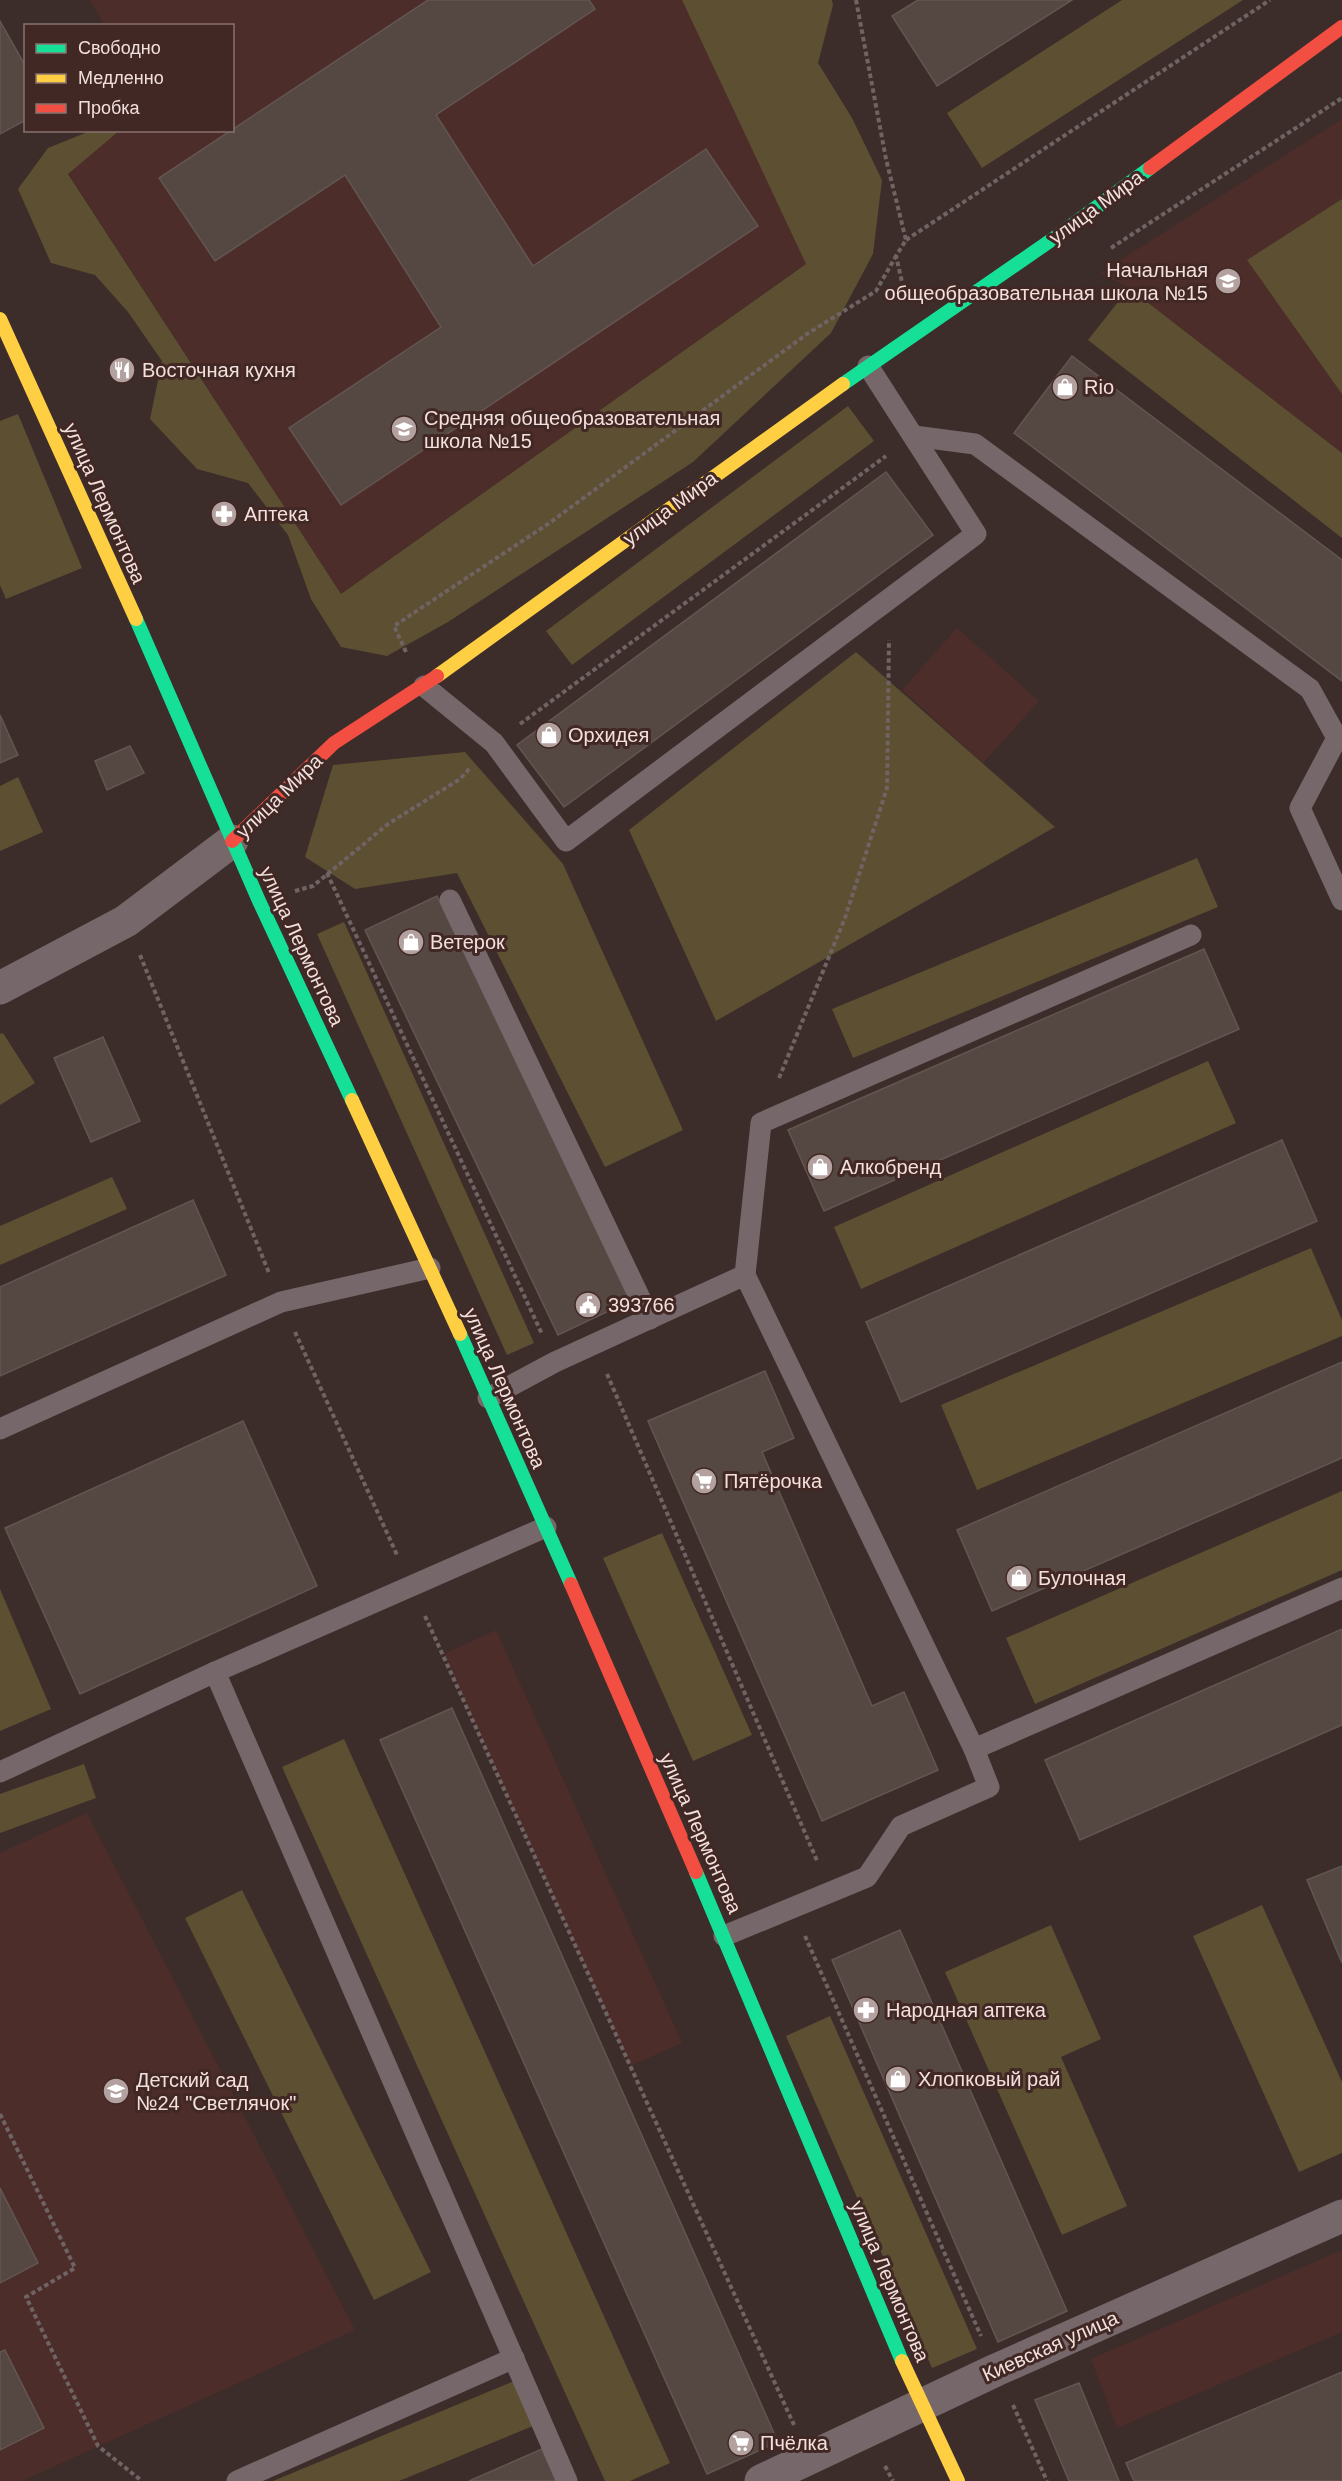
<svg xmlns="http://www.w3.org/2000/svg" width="1342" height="2481" font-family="Helvetica,sans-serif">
  <rect width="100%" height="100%" fill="#3c2d2b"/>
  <g fill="#4c2d29">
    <polygon points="90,0 682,0 807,263 341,594 68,173 119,131 232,130 232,26 104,25"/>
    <polygon points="1342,119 1342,453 1129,288 1100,273"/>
    <polygon points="957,628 1039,701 983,763 902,690"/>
    <polygon points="496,1630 682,2043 630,2066 444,1654"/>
    <polygon points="87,1813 355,2330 22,2481 0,2481 0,1853"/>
    <polygon points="1342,2250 1342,2332 1117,2428 1091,2359"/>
  </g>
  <g fill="#5d4f31">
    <polygon points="682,0 832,0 833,5 818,63 852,118 882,180 873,254 831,333 693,462 448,622 387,656 341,647 311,599 288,535 248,483 197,469 150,419 162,361 128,312 95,275 51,263 18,189 48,148 90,131 119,131 68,174 341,594 806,264"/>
    <polygon points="1122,0 1243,0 982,168 947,113"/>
    <polygon points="1342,199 1342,394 1247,260"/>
    <polygon points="1129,288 1342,453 1342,538 1088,340"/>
    <polygon points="848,406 874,441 572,665 546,631"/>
    <polygon points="18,414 82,568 6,599 0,585 0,421"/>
    <polygon points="856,652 1055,827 716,1021 629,830"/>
    <polygon points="465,752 563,864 683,1130 605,1167 457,873 355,889 305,857 333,765"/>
    <polygon points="18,777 43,832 0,851 0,786"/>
    <polygon points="1197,858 1218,907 853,1058 832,1009"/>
    <polygon points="344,922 534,1343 507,1355 317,934"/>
    <polygon points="3,1033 35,1083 0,1105 0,1034"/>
    <polygon points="1208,1061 1236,1123 861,1289 834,1227"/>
    <polygon points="112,1177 127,1209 0,1265 0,1226"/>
    <polygon points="1311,1248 1342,1320 1342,1336 977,1490 941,1405"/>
    <polygon points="1342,1491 1342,1570 1035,1704 1006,1638"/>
    <polygon points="662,1533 752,1735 693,1761 603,1558"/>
    <polygon points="0,1589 51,1709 0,1731"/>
    <polygon points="344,1739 670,2463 630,2481 605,2481 282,1767"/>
    <polygon points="84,1764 96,1798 0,1833 0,1794"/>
    <polygon points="242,1890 431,2272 374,2300 185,1918"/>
    <polygon points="1262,1905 1342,2082 1342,2153 1299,2172 1193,1936"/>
    <polygon points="1051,1925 1101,2039 1061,2057 1127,2206 1062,2235 945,1972"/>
    <polygon points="830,2016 977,2349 932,2368 786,2036"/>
    <polygon points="514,2381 533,2426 399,2481 273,2481"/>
  </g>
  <g fill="#554842" stroke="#635652" stroke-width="1.5">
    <polygon points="428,0 589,0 595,9 436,115 533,266 706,149 758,226 341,505 289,428 441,327 345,175 215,261 159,178"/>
    <polygon points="918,0 1072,0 937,86 892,16"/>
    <polygon points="0,21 26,67 26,120 0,134"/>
    <polygon points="1072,356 1342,560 1342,681 1014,433"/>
    <polygon points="886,472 933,535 564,807 517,745"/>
    <polygon points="0,715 18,755 0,763"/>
    <polygon points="130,746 144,773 107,790 95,761"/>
    <polygon points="437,896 630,1301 558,1335 365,930"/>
    <polygon points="1204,949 1239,1029 824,1211 788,1130"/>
    <polygon points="103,1037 140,1121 91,1142 54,1058"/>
    <polygon points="1282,1140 1317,1221 901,1402 866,1322"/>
    <polygon points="193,1200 226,1275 0,1376 0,1287"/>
    <polygon points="1342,1362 1342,1458 992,1611 957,1530"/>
    <polygon points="765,1371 794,1438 762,1452 872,1706 904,1692 938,1770 822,1821 648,1421"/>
    <polygon points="243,1421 317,1586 80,1694 5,1528"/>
    <polygon points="1342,1629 1342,1725 1080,1840 1045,1760"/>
    <polygon points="452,1708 778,2442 707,2474 380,1740"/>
    <polygon points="1342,1866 1342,1963 1307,1880"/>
    <polygon points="900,1930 1067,2311 998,2342 832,1960"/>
    <polygon points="0,2188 38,2263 0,2283"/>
    <polygon points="5,2350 44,2428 0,2450 0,2352"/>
    <polygon points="1342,2372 1342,2481 1134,2481 1126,2463"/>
    <polygon points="1079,2383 1119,2481 1069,2481 1035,2400"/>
    <polygon points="542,2449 556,2481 469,2481"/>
  </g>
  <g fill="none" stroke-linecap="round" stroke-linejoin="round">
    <g stroke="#6f6364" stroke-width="4" stroke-dasharray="4.5 3" stroke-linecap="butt">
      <polyline points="856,0 886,159 906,240 896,256 905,295"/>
      <polyline points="906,240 1270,0"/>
      <polyline points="1111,248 1342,98"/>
      <polyline points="406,652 394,626 548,524 807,334 876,291 896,256"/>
      <polyline points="520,724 886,456"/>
      <polyline points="327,873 542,1334"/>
      <polyline points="295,891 313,886 388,824 460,779 471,767"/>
      <polyline points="140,955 269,1273"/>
      <polyline points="779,1078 845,918 887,788 889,640"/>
      <polyline points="295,1332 398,1557"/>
      <polyline points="607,1374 818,1863"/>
      <polyline points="425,1616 794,2425"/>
      <polyline points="805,1936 981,2336"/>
      <polyline points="0,2114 75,2268 26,2297 98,2446 142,2481"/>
      <polyline points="1013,2405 1047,2481"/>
      <polyline points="885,2466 893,2481"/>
    </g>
    <g stroke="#75676a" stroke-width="21">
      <polyline points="914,436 975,444 1310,689 1337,738 1300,808 1342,900"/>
      <polyline points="424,686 494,743 566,841 976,534 868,366"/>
      <polyline points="450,900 650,1319"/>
      <polyline points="745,1275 761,1123 1191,935"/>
      <polyline points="488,1398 555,1362 745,1275 974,1749 1342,1588"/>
      <polyline points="0,1429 281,1302 430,1268"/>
      <polyline points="215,1672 567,2481"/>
      <polyline points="0,1772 215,1672 546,1527"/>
      <polyline points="724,1936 867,1877 901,1826 989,1787 974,1749"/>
      <polyline points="237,2481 514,2358"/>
    </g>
    <g stroke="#75676a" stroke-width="33">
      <polyline points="0,988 126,921 232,841"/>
      <polyline points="761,2481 996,2370 1342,2216"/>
    </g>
    <g stroke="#16e098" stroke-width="14">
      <polyline points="843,384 1060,234 1150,168"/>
      <polyline points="136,619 259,901 352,1100"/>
      <polyline points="460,1334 571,1584"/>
      <polyline points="696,1872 902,2361"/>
    </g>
    <g stroke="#ffcf43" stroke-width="14">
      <polyline points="0,319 136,619"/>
      <polyline points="437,676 843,384"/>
      <polyline points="352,1100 460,1334"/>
      <polyline points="902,2361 958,2481"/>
    </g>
    <g stroke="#f24e42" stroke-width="14">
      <polyline points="1150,168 1342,27"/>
      <polyline points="232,841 334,743 437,676"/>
      <polyline points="571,1584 696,1872"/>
    </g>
  </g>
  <defs>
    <symbol id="school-disc" viewBox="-11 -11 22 22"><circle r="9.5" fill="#b2a19f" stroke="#422825"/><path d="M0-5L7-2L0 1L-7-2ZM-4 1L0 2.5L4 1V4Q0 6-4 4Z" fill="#fff"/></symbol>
    <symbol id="restaurant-disc" viewBox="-11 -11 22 22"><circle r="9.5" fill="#b2a19f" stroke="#422825"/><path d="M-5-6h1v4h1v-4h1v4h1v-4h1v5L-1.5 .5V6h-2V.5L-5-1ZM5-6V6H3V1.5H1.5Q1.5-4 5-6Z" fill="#fff"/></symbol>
    <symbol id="shop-disc" viewBox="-11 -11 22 22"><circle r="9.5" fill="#b2a19f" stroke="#422825"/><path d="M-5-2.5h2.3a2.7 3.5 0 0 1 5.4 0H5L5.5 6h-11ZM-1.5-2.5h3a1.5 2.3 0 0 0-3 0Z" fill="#fff"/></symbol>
    <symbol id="pharmacy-disc" viewBox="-11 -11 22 22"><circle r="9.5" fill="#b2a19f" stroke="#422825"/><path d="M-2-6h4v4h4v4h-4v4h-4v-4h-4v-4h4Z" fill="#fff"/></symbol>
    <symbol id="civic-disc" viewBox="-11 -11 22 22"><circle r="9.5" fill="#b2a19f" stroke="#422825"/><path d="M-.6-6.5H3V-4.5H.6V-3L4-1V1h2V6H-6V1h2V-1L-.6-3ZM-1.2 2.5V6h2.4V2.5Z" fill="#fff"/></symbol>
    <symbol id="supermarket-disc" viewBox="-11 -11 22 22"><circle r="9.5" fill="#b2a19f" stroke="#422825"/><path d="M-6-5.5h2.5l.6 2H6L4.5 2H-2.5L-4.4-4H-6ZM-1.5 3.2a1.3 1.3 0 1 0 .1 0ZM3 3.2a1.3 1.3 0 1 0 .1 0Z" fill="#fff"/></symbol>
  </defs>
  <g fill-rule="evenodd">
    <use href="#school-disc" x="1213" y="266" width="30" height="30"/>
    <use href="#restaurant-disc" x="107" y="355" width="30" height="30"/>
    <use href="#shop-disc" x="1050" y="372" width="30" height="30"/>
    <use href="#school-disc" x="389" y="414" width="30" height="30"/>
    <use href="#pharmacy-disc" x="209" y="499" width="30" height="30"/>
    <use href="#shop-disc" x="534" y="720" width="30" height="30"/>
    <use href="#shop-disc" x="396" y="927" width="30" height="30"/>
    <use href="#shop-disc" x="805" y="1152" width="30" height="30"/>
    <use href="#civic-disc" x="573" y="1290" width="30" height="30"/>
    <use href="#supermarket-disc" x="689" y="1466" width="30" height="30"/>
    <use href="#shop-disc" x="1004" y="1563" width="30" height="30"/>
    <use href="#pharmacy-disc" x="851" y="1995" width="30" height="30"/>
    <use href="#shop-disc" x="883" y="2064" width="30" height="30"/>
    <use href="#school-disc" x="101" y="2076" width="30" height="30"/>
    <use href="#supermarket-disc" x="726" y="2428" width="30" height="30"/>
  </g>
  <g text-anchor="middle" stroke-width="6" stroke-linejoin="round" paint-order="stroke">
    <g font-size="20" fill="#f2e0dd" stroke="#422825">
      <text transform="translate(1096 207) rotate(-36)" y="7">улица Мира</text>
      <text transform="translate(105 503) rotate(66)" y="7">улица Лермонтова</text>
      <text transform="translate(670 508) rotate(-36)" y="7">улица Мира</text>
      <text transform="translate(279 796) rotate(-44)" y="7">улица Мира</text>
      <text transform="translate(302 946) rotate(65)" y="7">улица Лермонтова</text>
      <text transform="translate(505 1388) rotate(66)" y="7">улица Лермонтова</text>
      <text transform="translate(701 1833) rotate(66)" y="7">улица Лермонтова</text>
      <text transform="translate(890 2281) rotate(67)" y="7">улица Лермонтова</text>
      <text transform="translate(1050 2346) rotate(-24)" y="7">Киевская улица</text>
    </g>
    <g font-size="20" fill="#f2e0dd" stroke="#422825" text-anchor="start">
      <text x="1208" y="277" text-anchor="end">Начальная<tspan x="1208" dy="23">общеобразовательная школа №15</tspan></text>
      <text x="142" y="377">Восточная кухня</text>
      <text x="1084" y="394">Rio</text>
      <text x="424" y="425">Средняя общеобразовательная<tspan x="424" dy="23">школа №15</tspan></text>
      <text x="244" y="521">Аптека</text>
      <text x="568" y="742">Орхидея</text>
      <text x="430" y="949">Ветерок</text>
      <text x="840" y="1174">Алкобренд</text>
      <text x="608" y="1312">393766</text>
      <text x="724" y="1488">Пятёрочка</text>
      <text x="1038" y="1585">Булочная</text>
      <text x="886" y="2017">Народная аптека</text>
      <text x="918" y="2086">Хлопковый рай</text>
      <text x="136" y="2087">Детский сад<tspan x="136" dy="23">№24 "Светлячок"</tspan></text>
      <text x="760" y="2450">Пчёлка</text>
    </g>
  </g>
  <rect x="24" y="24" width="210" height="108" fill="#422825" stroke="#88726f" stroke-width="1.5"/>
  <rect x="36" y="44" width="30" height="9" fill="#16e098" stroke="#88726f" stroke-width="1.5"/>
  <text x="78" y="54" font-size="18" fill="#f2e0dd">Свободно</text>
  <rect x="36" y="74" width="30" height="9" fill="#ffcf43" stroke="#88726f" stroke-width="1.5"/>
  <text x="78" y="84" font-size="18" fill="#f2e0dd">Медленно</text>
  <rect x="36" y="104" width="30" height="9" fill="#f24e42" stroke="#88726f" stroke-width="1.5"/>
  <text x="78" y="114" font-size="18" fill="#f2e0dd">Пробка</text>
</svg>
